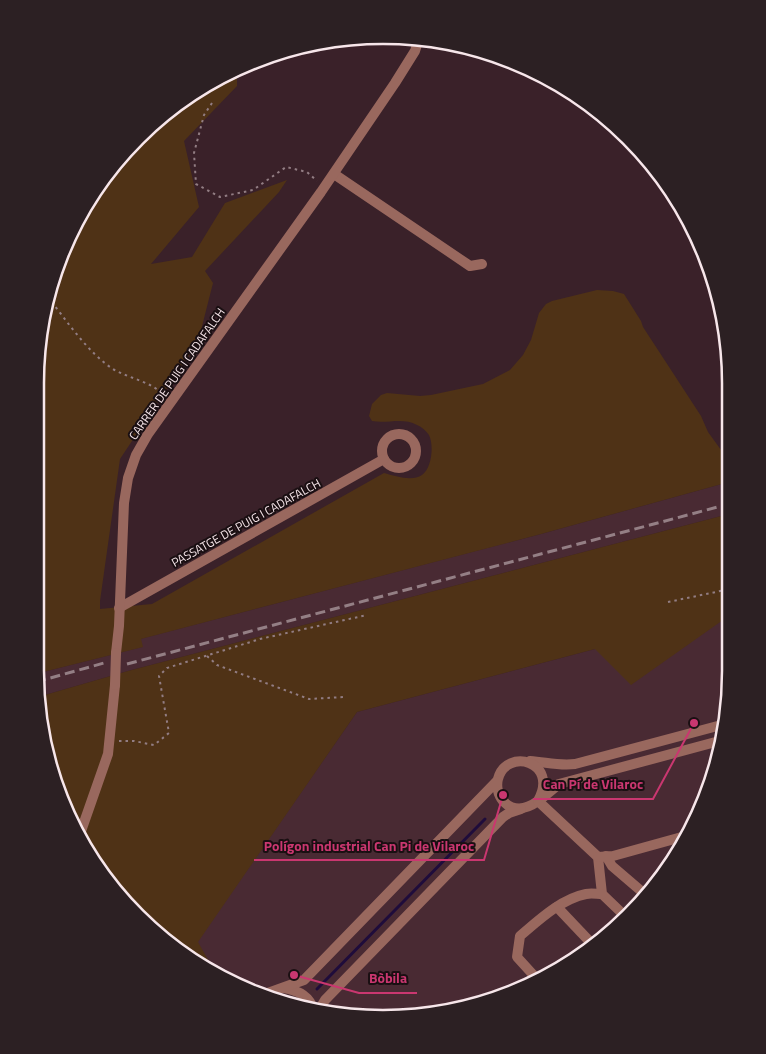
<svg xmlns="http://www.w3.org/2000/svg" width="766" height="1054" font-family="'Titillium Web',sans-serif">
  <rect width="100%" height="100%" fill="#3a2129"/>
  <g fill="#492a33">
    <polygon points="729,482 729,514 128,671 38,697 35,674 142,647 140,639 541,534"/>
    <polygon points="730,618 730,693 719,761 695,825 659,883 612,933 516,992 429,1016 337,1016 229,983 216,974 197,942 357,712 595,649"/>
  </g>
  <g fill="#4f3216">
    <path d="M237 69V86L184 141 199 207 151 264 192 257 225 203 287 180 279 192 205 271 213 283 198 342 120 459 100 601V609L152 604 384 473C395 476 412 482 422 475 432 468 434 445 429 435 426 431 422 427 417 425 403 417 387 424 372 421L369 416 372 404 381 395 387 393 420 396 431 395 483 384 510 370 523 355 531 340 539 313 546 304 552 301 597 290 613 291 624 294 641 321 643 327 701 416 708 432 729 461V482L541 534 141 639 143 647 35 674 42 315 82 209 154 121 209 81Z"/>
    <polygon points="729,514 730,618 723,620 631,685 595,649 357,712 198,942 216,974 154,933 93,864 47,761 38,697 128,671"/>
  </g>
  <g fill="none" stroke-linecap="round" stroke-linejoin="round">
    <polyline stroke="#1f0c3b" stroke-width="3" points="317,989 485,819"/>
    <g stroke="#927d83" stroke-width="2" stroke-dasharray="2.5 4" stroke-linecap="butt">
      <polyline points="212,103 204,115 194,153 196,184 220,197 253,190 286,167 307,172 317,181"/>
      <path d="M48 297C66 320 88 353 113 369 130 379 150 381 164 395"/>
      <polyline points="668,602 730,589"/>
      <polyline points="207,656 217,665 309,699 344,697"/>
      <polyline points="119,741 134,741 154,745 169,733 159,676 167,668 260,639 367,615"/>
    </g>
    <g stroke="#99685e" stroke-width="10">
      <polyline points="334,174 470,266 482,264"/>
      <circle cx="399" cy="451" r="17"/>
      <polyline points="119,608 384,459"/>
      <polyline points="116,653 119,626 124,503 128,478 136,455 148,434 321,192 395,83 415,51 419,38"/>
      <path d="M530 761C546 762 558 766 575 764L725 724"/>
      <path d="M538 801C560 761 506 747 498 779 496 786 498 795 503 801 522 821 544 796 559 784L723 740"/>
      <polyline points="538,801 598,857 602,894 627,918"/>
      <polyline points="80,834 108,754 115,685"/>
      <polyline points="606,856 612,866 647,896"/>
      <polyline points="598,857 613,856 689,835"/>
      <polyline points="557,907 593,945"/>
      <path d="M537 979 517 957 520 936C539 920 561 899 586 894 591 893 597 894 602 894"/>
      <path d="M284 988C296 990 309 995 313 1009"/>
      <polyline points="265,994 304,980 497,781"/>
      <polyline points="319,1010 325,1000 503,817 509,813 521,809"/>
    </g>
    <g stroke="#947f85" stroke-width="3" stroke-dasharray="10 5" stroke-linecap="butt">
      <polyline points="127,664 729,504"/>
      <polyline points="36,682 104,663"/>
    </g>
    <polyline stroke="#99685e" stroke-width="10" points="115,685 116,653"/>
  </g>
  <g text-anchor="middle" stroke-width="4" stroke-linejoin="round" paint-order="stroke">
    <g font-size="12" fill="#f7e6ea" stroke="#1a0f12">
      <text transform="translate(177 374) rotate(-55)" y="4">CARRER DE PUIG I CADAFALCH</text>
      <text transform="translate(246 523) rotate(-29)" y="4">PASSATGE DE PUIG I CADAFALCH</text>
    </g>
  </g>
  <path d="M0 0H766V1054H0ZM383 44H383A339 339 0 0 1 722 383V671A339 339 0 0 1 383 1010H383A339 339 0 0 1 44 671V383A339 339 0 0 1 383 44Z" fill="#2c2023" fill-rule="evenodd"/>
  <path fill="none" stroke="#f7e6ea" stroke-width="2.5" d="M383 44H383A339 339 0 0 1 722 383V671A339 339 0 0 1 383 1010H383A339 339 0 0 1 44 671V383A339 339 0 0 1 383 44Z"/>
  <path fill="none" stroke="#ca3770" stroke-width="2" d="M694 723L653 799H533M503 795L484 860H254M294 975L359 993H417"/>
  <g fill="#ca3770" stroke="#1a0f12" stroke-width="2">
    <circle cx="694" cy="723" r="5"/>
    <circle cx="503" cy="795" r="5"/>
    <circle cx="294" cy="975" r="5"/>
  </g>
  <g font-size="14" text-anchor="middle" font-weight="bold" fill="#ca3770" stroke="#1a0f12" stroke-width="4" stroke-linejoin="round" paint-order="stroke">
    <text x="593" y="789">Can Pí de Vilaroc</text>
    <text x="369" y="851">Polígon industrial Can Pi de Vilaroc</text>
    <text x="388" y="983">Bòbila</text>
  </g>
</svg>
